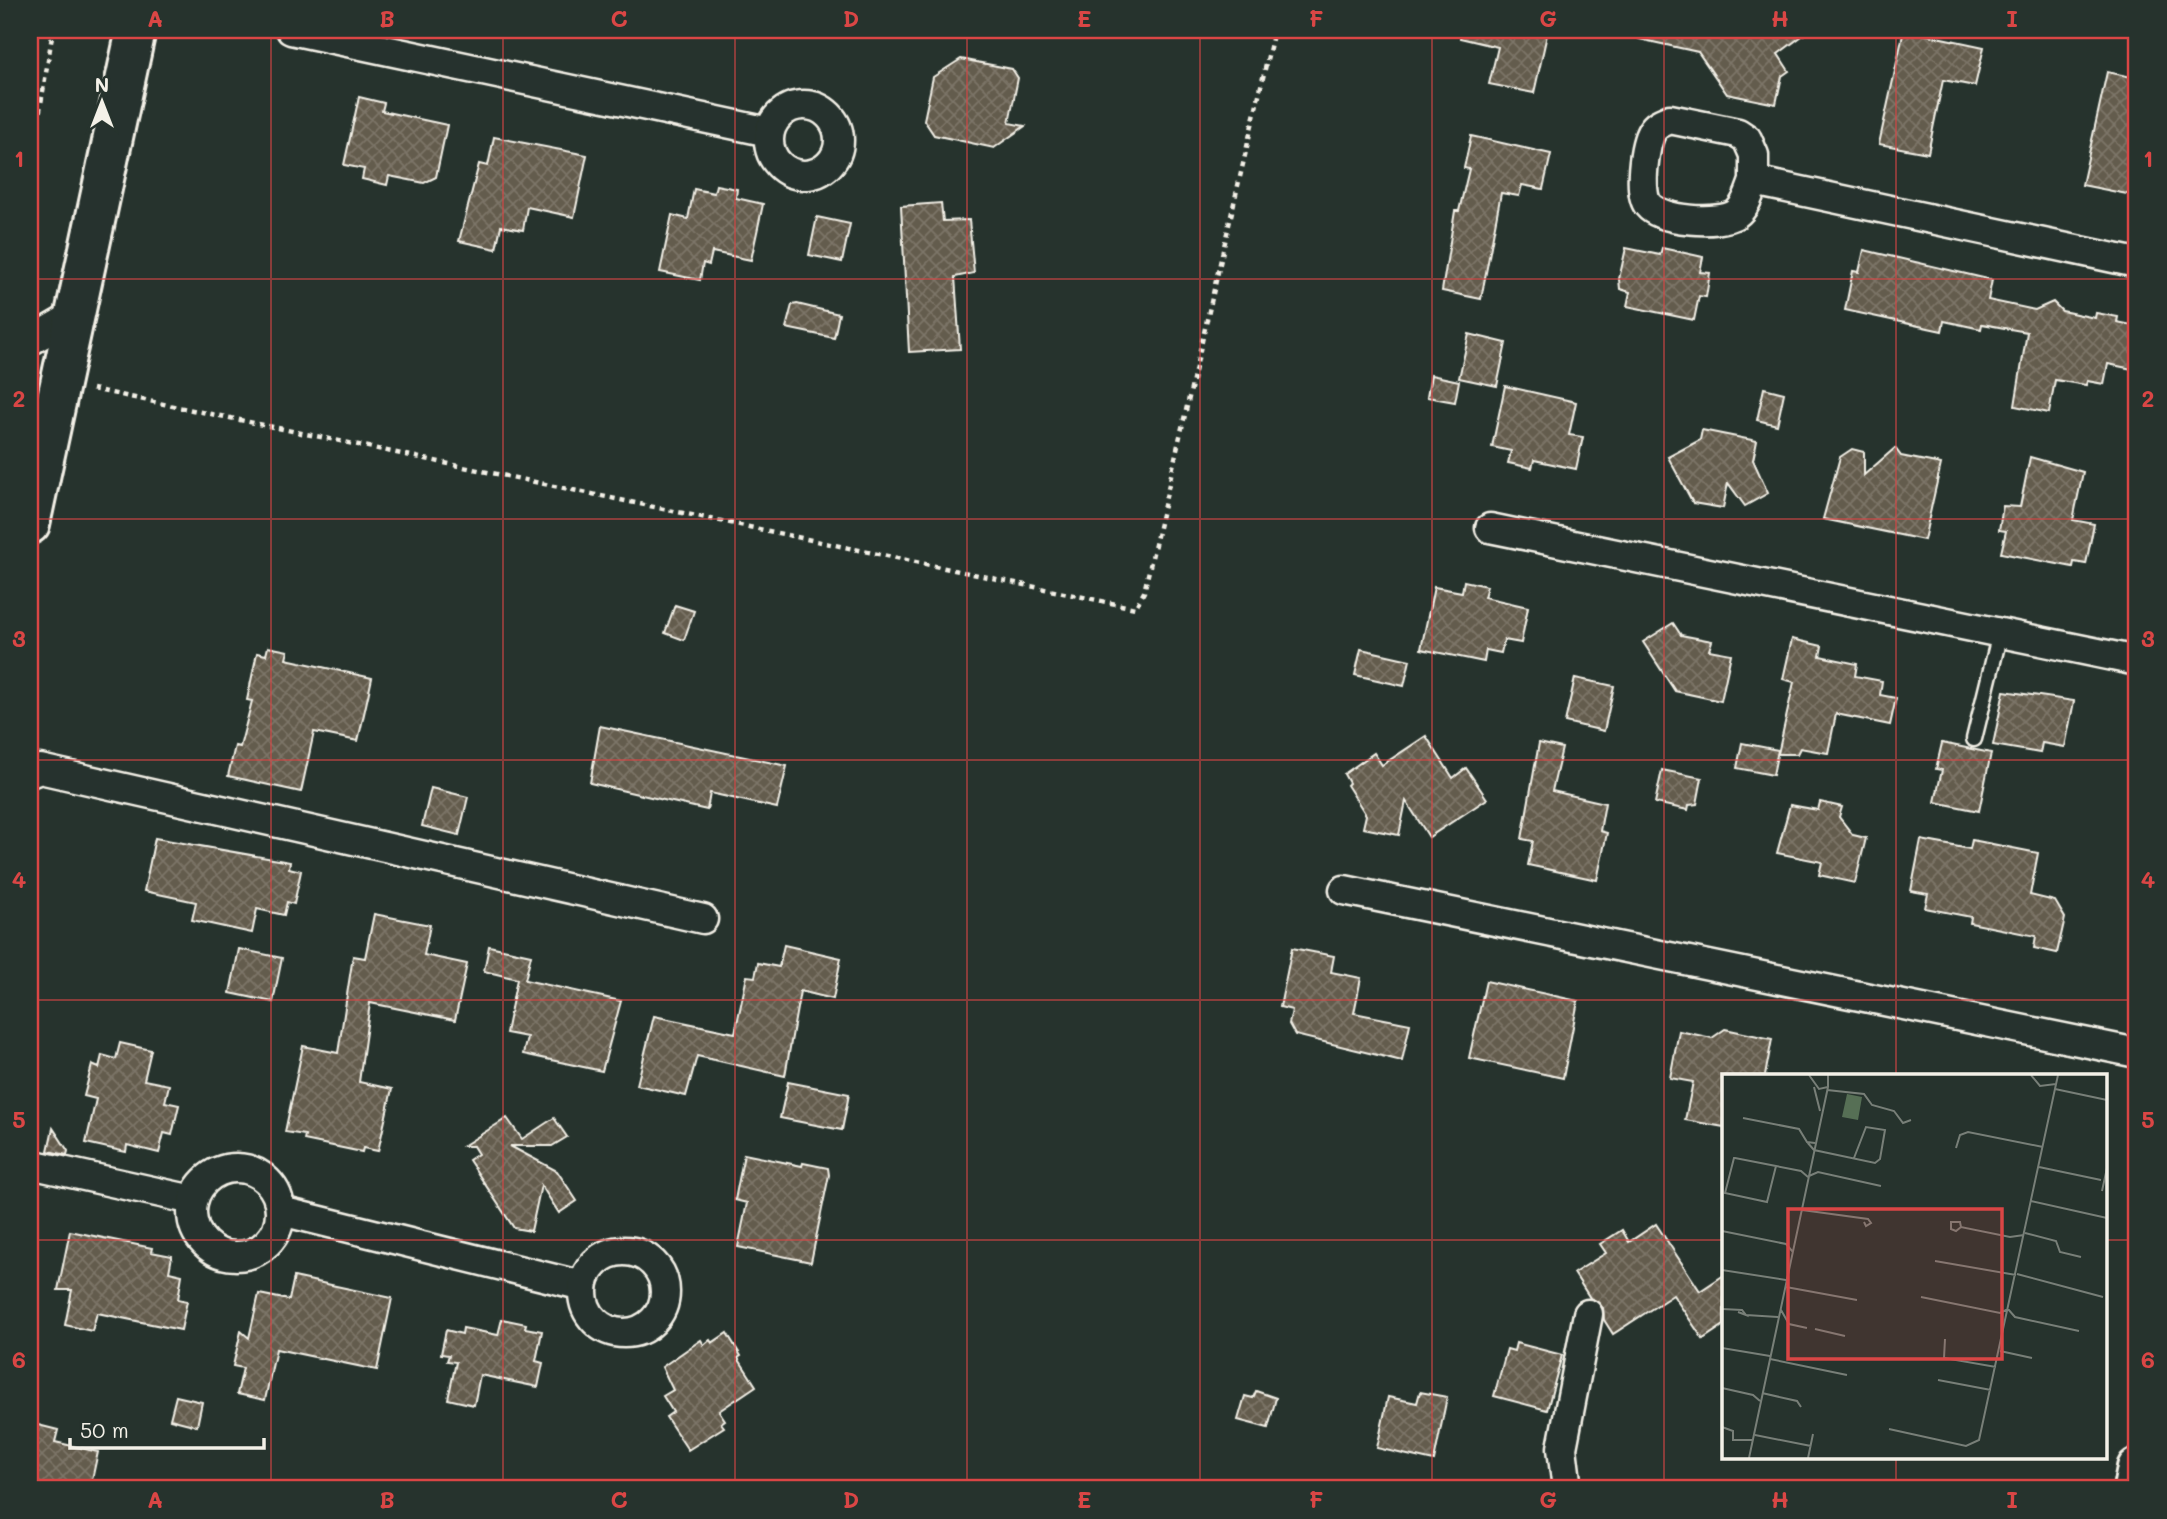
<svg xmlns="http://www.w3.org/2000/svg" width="2167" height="1519" font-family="Mali,sans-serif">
  <defs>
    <pattern id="building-cross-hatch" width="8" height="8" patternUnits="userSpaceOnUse" patternTransform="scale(1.75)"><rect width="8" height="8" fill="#645c4d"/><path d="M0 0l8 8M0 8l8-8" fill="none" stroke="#7b7467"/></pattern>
  </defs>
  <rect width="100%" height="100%" fill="#26332d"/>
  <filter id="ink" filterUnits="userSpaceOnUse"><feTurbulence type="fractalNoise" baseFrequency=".0143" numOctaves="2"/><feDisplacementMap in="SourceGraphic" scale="14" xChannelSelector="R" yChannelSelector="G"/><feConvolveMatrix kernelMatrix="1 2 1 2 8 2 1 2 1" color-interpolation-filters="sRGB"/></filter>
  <g filter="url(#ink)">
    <g fill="url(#building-cross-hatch)" stroke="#f4f1e8" stroke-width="2">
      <polygon points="1461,30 1548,30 1534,93 1489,84 1498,47 1460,38"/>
      <polygon points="1640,30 1810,30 1778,54 1789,71 1782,76 1776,104 1727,94 1698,52 1639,39"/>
      <polygon points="1904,30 1984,47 1975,86 1943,80 1928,153 1879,144"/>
      <polygon points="961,59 1012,69 1018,78 1009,123 1025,126 994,148 934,135 924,120 933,77"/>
      <polygon points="2107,72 2137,78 2137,196 2082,185"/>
      <polygon points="359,97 384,103 382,111 447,125 436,177 424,183 389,176 387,185 362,179 364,169 344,165"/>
      <polygon points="1471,136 1551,154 1543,189 1522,185 1519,196 1501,193 1481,299 1442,291 1455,211 1459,211 1469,169 1464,168"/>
      <polygon points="494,137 587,155 574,217 527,207 523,230 501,226 496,249 459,241 479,164 488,166"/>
      <polygon points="716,185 737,189 736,198 763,204 751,260 712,252 709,265 703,263 700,280 660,272 672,215 688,219 694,189 714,193"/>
      <polygon points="941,203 943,221 969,220 974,273 955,277 960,349 909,352 901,206"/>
      <polygon points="817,217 850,224 842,262 809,255"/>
      <polygon points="1626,248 1660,255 1662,248 1703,257 1700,272 1710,273 1706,297 1699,296 1694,320 1627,306 1630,292 1620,289 1619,279"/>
      <polygon points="1864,250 1992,280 1988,300 2035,310 2053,302 2062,311 2095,318 2096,313 2118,317 2117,322 2137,326 2137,370 2108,364 2104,384 2087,381 2086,385 2055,380 2049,413 2015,406 2027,332 1982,324 1981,329 1944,321 1942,331 1845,310 1853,271 1859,272"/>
      <polygon points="797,304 839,314 834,338 786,328 792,305"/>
      <polygon points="1469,334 1506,343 1497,386 1459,378"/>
      <polygon points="1431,375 1459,381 1455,402 1427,397"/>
      <polygon points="1505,386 1576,402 1569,435 1583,437 1576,469 1534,460 1532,468 1508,463 1511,451 1492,447"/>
      <polygon points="1764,388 1784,393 1777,425 1757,420"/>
      <polygon points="1702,430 1757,441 1753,460 1768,493 1745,506 1728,483 1723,508 1693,503 1668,457 1700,440"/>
      <polygon points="1895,448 1901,456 1941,464 1924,540 1823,519 1840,457 1852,449 1864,452 1864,475"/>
      <polygon points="2030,457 2083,472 2073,520 2094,524 2086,564 2074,562 2073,567 2001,553 2006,531 1999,530 2003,506 2020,507"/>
      <polygon points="1464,581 1487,586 1484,597 1528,607 1521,643 1504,640 1501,653 1486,650 1484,662 1421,649 1434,587 1462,592"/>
      <polygon points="675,605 694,611 684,640 665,633"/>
      <polygon points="1673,623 1681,635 1712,641 1709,650 1731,654 1721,701 1675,691 1643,642"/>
      <polygon points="1792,639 1822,646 1820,656 1857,664 1855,676 1882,681 1880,695 1896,698 1890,725 1836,714 1828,753 1800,748 1797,754 1778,754 1794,682 1783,679"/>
      <polygon points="268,647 288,651 286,659 372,678 358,741 314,732 301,792 228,776 235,746 240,747 252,701 247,700 257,653 266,655"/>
      <polygon points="1361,649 1410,660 1404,686 1355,675"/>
      <polygon points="1575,678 1614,686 1604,731 1565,722"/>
      <polygon points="2004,691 2074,701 2065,747 2042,743 2040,753 1993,745"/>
      <polygon points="600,726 787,766 777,808 710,793 707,810 590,783"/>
      <polygon points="1426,736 1453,778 1466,768 1487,799 1429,837 1406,801 1399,835 1363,828 1366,815 1347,785 1349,783 1344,774 1374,753 1382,765"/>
      <polygon points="1539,743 1562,748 1552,791 1605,803 1600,831 1607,833 1597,880 1528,865 1533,841 1522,839"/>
      <polygon points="1742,743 1778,750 1773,775 1737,768"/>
      <polygon points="1942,743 1991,753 1979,811 1935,802 1942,770 1936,769"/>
      <polygon points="1662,770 1702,778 1697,804 1689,805 1688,810 1655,803"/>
      <polygon points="431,788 468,797 459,835 422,826"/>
      <polygon points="1820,802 1842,807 1839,817 1853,835 1866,838 1855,883 1819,875 1822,862 1777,853 1790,805 1818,810"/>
      <polygon points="155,838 290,862 289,868 301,871 294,904 287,902 284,915 257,909 252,933 192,920 196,902 144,891"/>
      <polygon points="1921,840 1970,849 1972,840 2038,853 2030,895 2055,901 2065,918 2057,953 2034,948 2036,936 1970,923 1971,917 1925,908 1928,894 1911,891"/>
      <polygon points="374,914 430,925 424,955 467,964 455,1020 370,1003 359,1082 392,1089 378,1151 363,1148 362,1152 304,1140 305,1135 285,1132 303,1046 338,1053 353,956 365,958"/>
      <polygon points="784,945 841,958 833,999 800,991 785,1076 697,1056 686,1096 637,1085 654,1016 735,1033 747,976 755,977 758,963 779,967"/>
      <polygon points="489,946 531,955 525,980 621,1001 602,1071 523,1054 527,1037 506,1033 517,979 484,971"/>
      <polygon points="1292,948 1334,956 1331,972 1361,978 1354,1013 1410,1024 1402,1061 1295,1035 1289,1024 1292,1010 1280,1007"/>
      <polygon points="239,949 282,958 273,1002 230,993"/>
      <polygon points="1486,981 1578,1001 1563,1078 1469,1058"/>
      <polygon points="1725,1029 1772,1039 1765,1076 1724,1076 1724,1127 1685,1120 1693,1082 1670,1078 1679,1031 1712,1038"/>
      <polygon points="120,1043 151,1050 144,1080 169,1085 165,1102 179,1105 172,1135 164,1133 159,1153 127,1145 126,1152 86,1143 96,1099 84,1096 92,1065 99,1068 102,1055 116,1059"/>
      <polygon points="788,1082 849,1094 842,1130 780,1118"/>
      <polygon points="507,1118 522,1139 554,1118 567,1137 552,1146 510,1146 557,1171 577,1201 559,1213 541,1185 531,1231 514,1228 469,1160 478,1154 473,1146 463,1146"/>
      <polygon points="53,1128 68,1151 67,1155 48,1151"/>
      <polygon points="744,1154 802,1166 803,1163 828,1168 829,1175 811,1262 738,1247 747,1203 735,1200"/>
      <polygon points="1656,1224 1700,1291 1724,1275 1724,1325 1703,1339 1673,1295 1613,1334 1604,1320 1603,1308 1590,1298 1574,1273 1606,1253 1600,1244 1622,1230 1629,1242"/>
      <polygon points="70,1231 152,1248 151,1252 172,1256 169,1272 182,1275 178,1299 187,1301 181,1330 97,1313 92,1331 65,1325 72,1290 58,1290"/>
      <polygon points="294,1277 392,1298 377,1370 276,1349 265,1400 237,1394 243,1368 233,1366 241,1331 249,1338 259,1294 289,1300"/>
      <polygon points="502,1319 526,1324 525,1328 542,1331 536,1361 543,1363 538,1387 480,1375 474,1405 448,1399 456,1362 447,1361 449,1355 441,1354 446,1330 462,1334 463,1328 498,1335"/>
      <polygon points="727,1333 741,1356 738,1358 756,1386 719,1411 725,1420 721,1423 724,1427 688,1450 666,1417 673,1412 663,1396 673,1390 662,1367 701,1340 704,1345 710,1340 712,1343"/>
      <polygon points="1516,1343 1562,1355 1547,1410 1494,1396 1507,1349 1514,1351"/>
      <polygon points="1256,1391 1276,1398 1268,1428 1238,1420 1245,1396 1253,1398"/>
      <polygon points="1420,1392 1447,1397 1434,1461 1377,1448 1388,1397 1417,1403"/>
      <polygon points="176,1396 202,1402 197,1426 170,1419"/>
      <polygon points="34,1424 58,1430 55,1442 98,1452 90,1489 30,1489 30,1442"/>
    </g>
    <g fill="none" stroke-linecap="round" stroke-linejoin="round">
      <defs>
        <polyline id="lane" points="1974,739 2000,633"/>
        <g id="street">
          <polyline points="291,30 769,132"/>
          <circle cx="804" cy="140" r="35"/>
          <path d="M1754 181V155L1747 139 1738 133 1670 119C1663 122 1656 124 1652 131 1644 144 1638 193 1648 205 1661 221 1719 225 1736 214 1746 207 1750 192 1754 181L2137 263"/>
          <polyline points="30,341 73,316"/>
          <polyline points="1490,528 2137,661"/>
          <polyline points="30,773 40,769 703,919"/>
          <polyline points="1344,890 2137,1053"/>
          <polyline points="30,1164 193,1200"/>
          <circle cx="236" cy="1212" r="44"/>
          <polyline points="281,1211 583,1286"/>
          <circle cx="624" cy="1292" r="41"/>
          <polyline points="1567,1489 1562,1448 1588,1314"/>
        </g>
        <g id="secondary">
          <polyline points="30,524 136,30"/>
          <polyline points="2133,1489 2137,1468"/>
        </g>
      </defs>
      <use href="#lane" stroke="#f4f1e8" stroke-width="19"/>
      <use href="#street" stroke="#f4f1e8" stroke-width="33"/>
      <use href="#secondary" stroke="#f4f1e8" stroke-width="44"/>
      <g stroke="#f4f1e8" stroke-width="4.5" stroke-dasharray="5 5" stroke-linecap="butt">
        <polyline points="30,171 53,30"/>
        <polyline points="92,389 1135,608 1144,592 1274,30"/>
      </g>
      <use href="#lane" stroke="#26332d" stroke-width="14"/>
      <use href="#street" stroke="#26332d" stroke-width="28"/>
      <use href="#secondary" stroke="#26332d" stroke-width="38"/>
    </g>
  </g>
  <path fill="none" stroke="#da4645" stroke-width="2" stroke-opacity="0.55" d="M271 30V1489M503 30V1489M735 30V1489M967 30V1489M1200 30V1489M1432 30V1489M1664 30V1489M1896 30V1076M30 279H2137M30 519H2137M30 760H2137M30 1000H2137M30 1240H1724M2106 1240H2137M1896 1458V1489"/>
  <g transform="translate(1722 1074)">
    <rect width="385" height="385" fill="#26332d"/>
    <path d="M125 20 140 23 136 46 120 43Z" fill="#566f55"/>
    <path fill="none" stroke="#787f78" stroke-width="2" d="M87 1 97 15 106 13V1M309 1 318 12 334 10M92 13 98 37M333 15 385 26M105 16 142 20 150 31 172 37 181 49 189 46M21 44 77 55 85 68 93 69M85 68 92 76 153 89 158 85 163 56 144 53 132 84M234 74 238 61 246 58 321 73M54 92 45 128 3 119 12 84H13L54 92 79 97 86 103M317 93 379 106M87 102 96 98 159 112M380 117 385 94M309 127 385 144M80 136 146 145 149 149 144 152 142 148M239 153 238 148H229V155L234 157 239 153 288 163 302 161M0 157 64 170 71 178M303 159 334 167 338 178 359 183M213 187 294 201M0 196 64 206M295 200 381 223M64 213 135 226M199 223 278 239 286 235 293 243 357 257M0 235 20 236 24 241 16 238M59 236 67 250 85 254M24 241 56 243M93 255 123 262M223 265 222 284 274 293M0 274 48 282M278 277 310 284M48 285 125 301M216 306 269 316M0 314 31 321 38 327M40 319 75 327 79 333M0 353 11 357V366H30M167 355 244 372 257 366 336 1M33 361 89 372M27 384 106 13M86 384 91 360"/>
    <path fill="#da4645" fill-opacity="0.15" stroke="#da4645" stroke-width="3.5" d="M66 135H280V285H66Z"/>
    <rect width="385" height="385" fill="none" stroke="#f4f1e8" stroke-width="3.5"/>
  </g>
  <rect width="2167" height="1519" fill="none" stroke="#26332d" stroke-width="77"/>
  <g transform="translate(102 102)" stroke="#26332d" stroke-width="5" paint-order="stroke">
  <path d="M0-5L12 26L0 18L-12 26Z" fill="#f4f1e8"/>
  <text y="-10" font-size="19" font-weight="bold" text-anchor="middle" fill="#f4f1e8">N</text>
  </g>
  <path d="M70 1438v10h194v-10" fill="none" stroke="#f4f1e8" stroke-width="3.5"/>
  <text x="80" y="1438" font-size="21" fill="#f4f1e8" stroke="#26332d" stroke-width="5" paint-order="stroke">50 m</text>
  <rect x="38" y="38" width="2090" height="1442" fill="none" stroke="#da4645" stroke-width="2.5"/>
  <g font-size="23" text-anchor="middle" font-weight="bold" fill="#da4645">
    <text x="155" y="27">A</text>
    <text x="387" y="27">B</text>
    <text x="619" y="27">C</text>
    <text x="851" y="27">D</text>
    <text x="1084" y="27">E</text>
    <text x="1316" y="27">F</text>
    <text x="1548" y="27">G</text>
    <text x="1780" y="27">H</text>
    <text x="2012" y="27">I</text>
    <text x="19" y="167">1</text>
    <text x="2148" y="167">1</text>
    <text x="19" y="407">2</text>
    <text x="2148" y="407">2</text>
    <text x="19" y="647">3</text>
    <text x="2148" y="647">3</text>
    <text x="19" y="888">4</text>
    <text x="2148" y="888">4</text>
    <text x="19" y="1128">5</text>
    <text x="2148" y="1128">5</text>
    <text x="19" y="1368">6</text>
    <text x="2148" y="1368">6</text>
    <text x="155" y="1508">A</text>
    <text x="387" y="1508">B</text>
    <text x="619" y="1508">C</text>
    <text x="851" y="1508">D</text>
    <text x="1084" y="1508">E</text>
    <text x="1316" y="1508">F</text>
    <text x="1548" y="1508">G</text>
    <text x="1780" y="1508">H</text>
    <text x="2012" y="1508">I</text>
  </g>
</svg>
